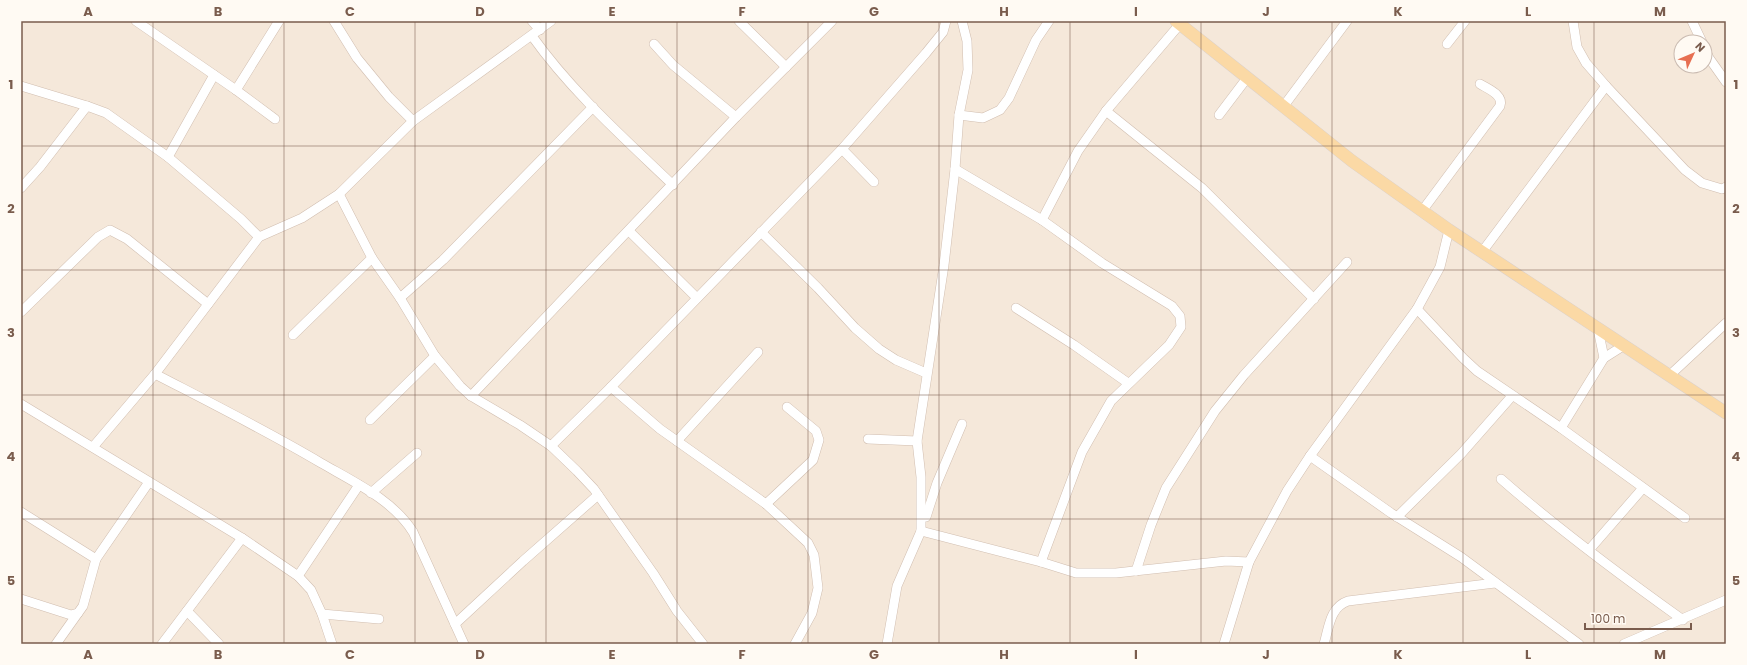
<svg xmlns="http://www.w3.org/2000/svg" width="1747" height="665" font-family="Poppins,sans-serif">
  <rect width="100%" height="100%" fill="#fdf6ec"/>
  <path fill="#f5e8da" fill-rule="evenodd" d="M21 21H1726V644H21ZM1681 42H1705V66H1681Z"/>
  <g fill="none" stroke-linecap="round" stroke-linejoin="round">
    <defs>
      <g id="minor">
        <polyline points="136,21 236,90 275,119"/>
        <polyline points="334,21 357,58 389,97 413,121"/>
        <polyline points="532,21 540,30"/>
        <polyline points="739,21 786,67"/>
        <polyline points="1573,21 1577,47 1586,63 1606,86 1685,170 1702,183 1722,189 1726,187"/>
        <polyline points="1692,21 1702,42"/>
        <path d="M532 36C572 92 624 138 673 185"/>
        <polyline points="654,44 673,65 736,117"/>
        <polyline points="1447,44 1465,21"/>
        <polyline points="1705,49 1709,58 1726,82"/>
        <polyline points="21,86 87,106 106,113 168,157 241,219 259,237"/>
        <polyline points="236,90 279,21"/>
        <polyline points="1283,107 1347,21"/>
        <polyline points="1106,111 1202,188 1314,299"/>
        <polyline points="959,115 983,118 1000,110 1009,98 1036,40 1049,21"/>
        <polyline points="1219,115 1247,78"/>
        <polyline points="842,149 874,182"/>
        <polyline points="168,157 214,75"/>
        <polyline points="955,169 1042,220 1102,263 1172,306 1180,316 1181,327 1169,345 1111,401 1082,452 1041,562"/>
        <polyline points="21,188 40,167 87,106"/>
        <polyline points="339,194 372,258 400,298 435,356 460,386 471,396 520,425 551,446 577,471 594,489 653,573 677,611 703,644"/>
        <path d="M1422 211 1500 106C1504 95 1488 89 1480 84"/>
        <polyline points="1042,220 1078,151 1106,111 1180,24"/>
        <polyline points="629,231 697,298"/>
        <polyline points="761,232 818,288 855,328 879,349 896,360 926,373"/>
        <polyline points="1482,252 1606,86"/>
        <polyline points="400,298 443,260 593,107"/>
        <polyline points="1016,308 1074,345 1128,383"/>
        <polyline points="1417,309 1463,358 1477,371 1561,428 1685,518"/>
        <polyline points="21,312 98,237 110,230 127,239 208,304"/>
        <polyline points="293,335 372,258"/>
        <polyline points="1604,358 1623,346"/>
        <path d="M155 374C211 403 267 431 321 463 354 482 393 500 413 532L464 644"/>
        <polyline points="1670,375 1726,323"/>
        <polyline points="611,387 660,429 766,504 808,543 814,555 818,588 812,613 795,644"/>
        <polyline points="471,396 736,117 832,21"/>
        <polyline points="21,404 242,538 298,576 311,590 322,614 332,644"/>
        <polyline points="370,420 435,356"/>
        <polyline points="1561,428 1604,358 1598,329"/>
        <polyline points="868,439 917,441"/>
        <polyline points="677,441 758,352"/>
        <polyline points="551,446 611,387 842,149 926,53 943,32 946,21"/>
        <polyline points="93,447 155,374 259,237 302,218 339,194 413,121 551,21"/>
        <polyline points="1310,456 1391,513 1461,557 1579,644"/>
        <path d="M1501 479C1558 529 1620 575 1683 620"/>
        <polyline points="371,493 417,453"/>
        <polyline points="766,504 813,460 819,440 816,431 787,407"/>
        <polyline points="21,512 96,559 83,606 78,613 71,615 21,599"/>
        <polyline points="926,517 937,483 962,424"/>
        <polyline points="1397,517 1461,454 1512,396"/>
        <polyline points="921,531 1041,562 1076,573 1116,573 1226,561 1249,562"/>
        <polyline points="1589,550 1643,488"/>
        <polyline points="96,559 149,482"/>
        <polyline points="1136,571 1151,525 1166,488 1215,411 1244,375 1347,262"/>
        <polyline points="298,576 359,485"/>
        <polyline points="187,611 219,644"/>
        <polyline points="322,614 379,619"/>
        <polyline points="455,624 523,561 598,495"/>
        <polyline points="56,644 78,613"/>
        <polyline points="162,644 242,538"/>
        <polyline points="887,644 897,586 921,531 921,477 917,441 944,265 955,169 959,115 968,70 967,41 962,21"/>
        <polyline points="1224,644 1249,562 1287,491 1310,456 1417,309 1440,267 1449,230"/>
        <path d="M1324 644C1329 627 1330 607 1348 601L1495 583"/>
        <polyline points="1624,644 1726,600"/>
      </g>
      <polyline id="major" points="1176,21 1352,161 1449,230 1726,413"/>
    </defs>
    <use href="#minor" stroke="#d1beb0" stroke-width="10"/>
    <use href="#major" stroke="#dad1cd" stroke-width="13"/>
    <use href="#minor" stroke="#fff" stroke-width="9"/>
    <use href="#major" stroke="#fbd9a5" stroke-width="12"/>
  </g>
  <path fill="none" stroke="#7a5c4d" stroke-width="1" stroke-opacity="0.55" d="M153 21V644M284 21V644M415 21V644M546 21V644M677 21V644M808 21V644M939 21V644M1070 21V644M1201 21V644M1332 21V644M1463 21V644M1594 21V644M21 146H1726M21 270H1726M21 395H1726M21 519H1726"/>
  <rect width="1747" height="665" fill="none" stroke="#fffaf3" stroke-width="44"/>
  <g transform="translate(1693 54) rotate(46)"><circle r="19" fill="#fffaf3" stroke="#cabbb1"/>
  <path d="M0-3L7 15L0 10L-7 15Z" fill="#e76f51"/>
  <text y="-6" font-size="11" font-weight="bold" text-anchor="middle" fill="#7a5c4d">N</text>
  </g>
  <path d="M1585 623v6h106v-6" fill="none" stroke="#7a5c4d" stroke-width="2"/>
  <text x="1591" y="623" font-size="12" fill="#7a5c4d" stroke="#fffaf3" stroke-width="3" paint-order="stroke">100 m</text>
  <rect x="22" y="22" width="1703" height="621" fill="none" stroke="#7a5c4d" stroke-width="1.5"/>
  <g font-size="13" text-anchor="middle" font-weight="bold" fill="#7a5c4d">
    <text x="88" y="16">A</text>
    <text x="218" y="16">B</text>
    <text x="350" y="16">C</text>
    <text x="480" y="16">D</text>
    <text x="612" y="16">E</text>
    <text x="742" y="16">F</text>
    <text x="874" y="16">G</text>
    <text x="1004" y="16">H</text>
    <text x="1136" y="16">I</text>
    <text x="1266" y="16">J</text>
    <text x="1398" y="16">K</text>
    <text x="1528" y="16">L</text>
    <text x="1660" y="16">M</text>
    <text x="11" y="89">1</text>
    <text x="1736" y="89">1</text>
    <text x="11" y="213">2</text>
    <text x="1736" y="213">2</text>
    <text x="11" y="337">3</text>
    <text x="1736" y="337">3</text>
    <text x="11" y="461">4</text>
    <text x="1736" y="461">4</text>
    <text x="11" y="585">5</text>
    <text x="1736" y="585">5</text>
    <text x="88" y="659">A</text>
    <text x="218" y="659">B</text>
    <text x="350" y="659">C</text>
    <text x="480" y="659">D</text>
    <text x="612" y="659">E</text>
    <text x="742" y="659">F</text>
    <text x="874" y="659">G</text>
    <text x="1004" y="659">H</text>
    <text x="1136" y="659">I</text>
    <text x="1266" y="659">J</text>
    <text x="1398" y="659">K</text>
    <text x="1528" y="659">L</text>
    <text x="1660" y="659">M</text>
  </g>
</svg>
